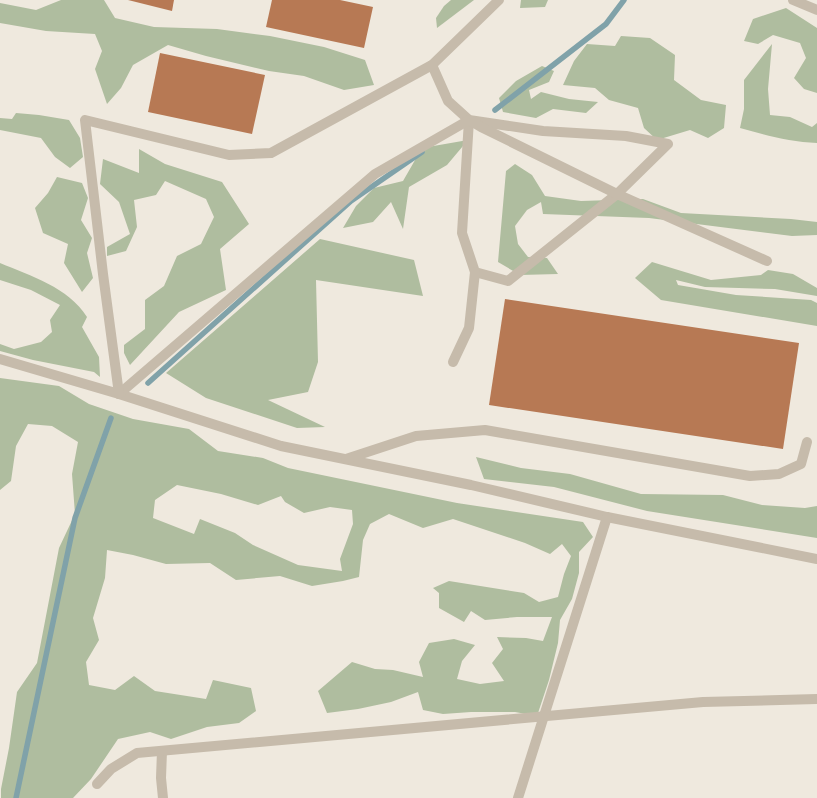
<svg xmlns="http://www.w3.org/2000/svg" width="817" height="798" font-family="'Work Sans',sans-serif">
  <rect width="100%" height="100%" fill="#efe9de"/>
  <g fill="#afbd9f" fill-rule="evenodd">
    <polygon points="61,0 104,0 115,18 154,27 217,29 270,36 324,47 365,60 374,85 344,90 304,76 269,71 206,56 168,45 133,65 121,88 107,104 95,69 102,51 95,34 46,31 0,23 0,3 36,10"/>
    <polygon points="451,0 474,0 437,28 436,18 444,6"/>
    <polygon points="521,0 548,0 545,7 520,8"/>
    <polygon points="786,8 817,28 817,93 804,89 794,78 806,58 800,43 773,35 758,44 744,41 753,19"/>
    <polygon points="621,36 650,38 675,55 674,80 701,100 726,105 724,128 708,138 690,130 657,140 644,128 638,108 609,100 595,88 563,85 574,61 587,44 615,46"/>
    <path d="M772 44 768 89 770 115 790 117 812 127 817 123V143C790 142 765 135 740 128L744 109V80Z"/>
    <polygon points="542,66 554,71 549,82 529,90 531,99 541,92 569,99 598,102 586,113 553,109 536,118 503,112 499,98 516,81"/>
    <polygon points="16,113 39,115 69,120 80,138 83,157 70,168 55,157 41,138 0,130 0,118 12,119"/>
    <polygon points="468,140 447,165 409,187 403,229 391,202 373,222 343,228 356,206 374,188 403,181 422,148"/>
    <polygon points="139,149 165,164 222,182 249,224 220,249 226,290 179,312 130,365 124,353 124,345 145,329 145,300 164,286 177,256 201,244 214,217 206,199 165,181 156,195 134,200 137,227 126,251 107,256 107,247 130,234 119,202 100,184 103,159 139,173"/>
    <polygon points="515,164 532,175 545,196 581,201 643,199 681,213 791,219 817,222 817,235 792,236 649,218 543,214 541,202 527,210 515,226 518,244 528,257 547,258 558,274 520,275 498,262 506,171"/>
    <polygon points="57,177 82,183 88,198 81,220 92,238 87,253 93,278 82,292 64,263 68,244 43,233 35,208 48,193"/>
    <polygon points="320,239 414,260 423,296 316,280 318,362 308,392 268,400 325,427 297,428 206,398 166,373"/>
    <polygon points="652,262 711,280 761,275 768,270 793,274 817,288 817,296 775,289 705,287 676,280 678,285 736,295 811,300 817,303 817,326 661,300 635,278"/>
    <path d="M0 263C31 276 68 287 87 317L82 327 99 357 100 377 94 372 33 360 0 351V344L14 349 41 342 52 332 50 320 60 305 31 290 0 280Z"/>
    <path d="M0 378 59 386 89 404 133 419 189 429 218 451 263 458 288 468 457 503 583 522 593 537 579 552V573L572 599 560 620 558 643 549 680 537 716 515 712H471L443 714 423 710 418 692 391 702 358 709 327 713 318 691 352 662 375 669 393 670 423 677 419 662 429 643 454 639 475 645 462 661 457 679 480 684 504 681 492 663 503 649 497 637 526 638 543 641 552 617H517L485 620 471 611 464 622 439 608V593L433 588 449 581 524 593 539 602 558 597 564 574 571 556 562 544 550 554 525 543 453 519 423 528 389 514 370 524 363 540 359 577 343 581 312 586 280 576 236 580 210 563 166 564 133 555 107 550 105 578 93 618 99 640 86 662 89 685 115 690 134 676 155 691 206 699 213 680 251 688 256 711 239 723 207 727 171 739 150 732 118 739 91 779 73 798H1V789L9 748 17 692 37 663 59 548 75 514 72 474 78 442 52 426 28 424 16 446 11 481 0 490ZM177 485 221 494 258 505 281 496 285 502 304 513 330 507 352 510 353 524 340 559 342 571 298 565 253 545 235 533 200 519 194 534 153 518 155 500Z"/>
    <polygon points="476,457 521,468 570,474 641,494 723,495 762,505 805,508 817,506 817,538 647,511 554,487 484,479"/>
  </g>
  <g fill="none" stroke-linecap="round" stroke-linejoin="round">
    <g stroke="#80a2a9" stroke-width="5.5">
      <polyline points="495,110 606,24 624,0"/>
      <polyline points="148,383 351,201 422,152"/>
      <polyline points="16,798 75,518 111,418"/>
    </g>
  </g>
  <g fill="#b77954">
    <polygon points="128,0 174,0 172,11"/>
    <polygon points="272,0 340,0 373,7 364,48 266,27"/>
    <polygon points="160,53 265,75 252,134 148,112"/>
    <polygon points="505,299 799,343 783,449 489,405"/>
  </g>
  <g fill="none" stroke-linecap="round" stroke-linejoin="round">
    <g stroke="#c6bbab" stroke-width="10">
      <polyline points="793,0 817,10"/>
      <polyline points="432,65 448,101 469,120 543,131 626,136 668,144 617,194 508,281 475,272 462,233 469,120"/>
      <polyline points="0,359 119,394 281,446 471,485 607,517 817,559"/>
      <polyline points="453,362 469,328 475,272"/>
      <polyline points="119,394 375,174 469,120 481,127 617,194 767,261"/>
      <polyline points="119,394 103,274 85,120 229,155 271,153 432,65 499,0"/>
      <polyline points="346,459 416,436 485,430 750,476 779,474 801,464 807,442"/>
      <polyline points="162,751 161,778 163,798"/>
      <polyline points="97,784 111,769 137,753 703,702 817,699"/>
      <polyline points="518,798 607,517"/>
    </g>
  </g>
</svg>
